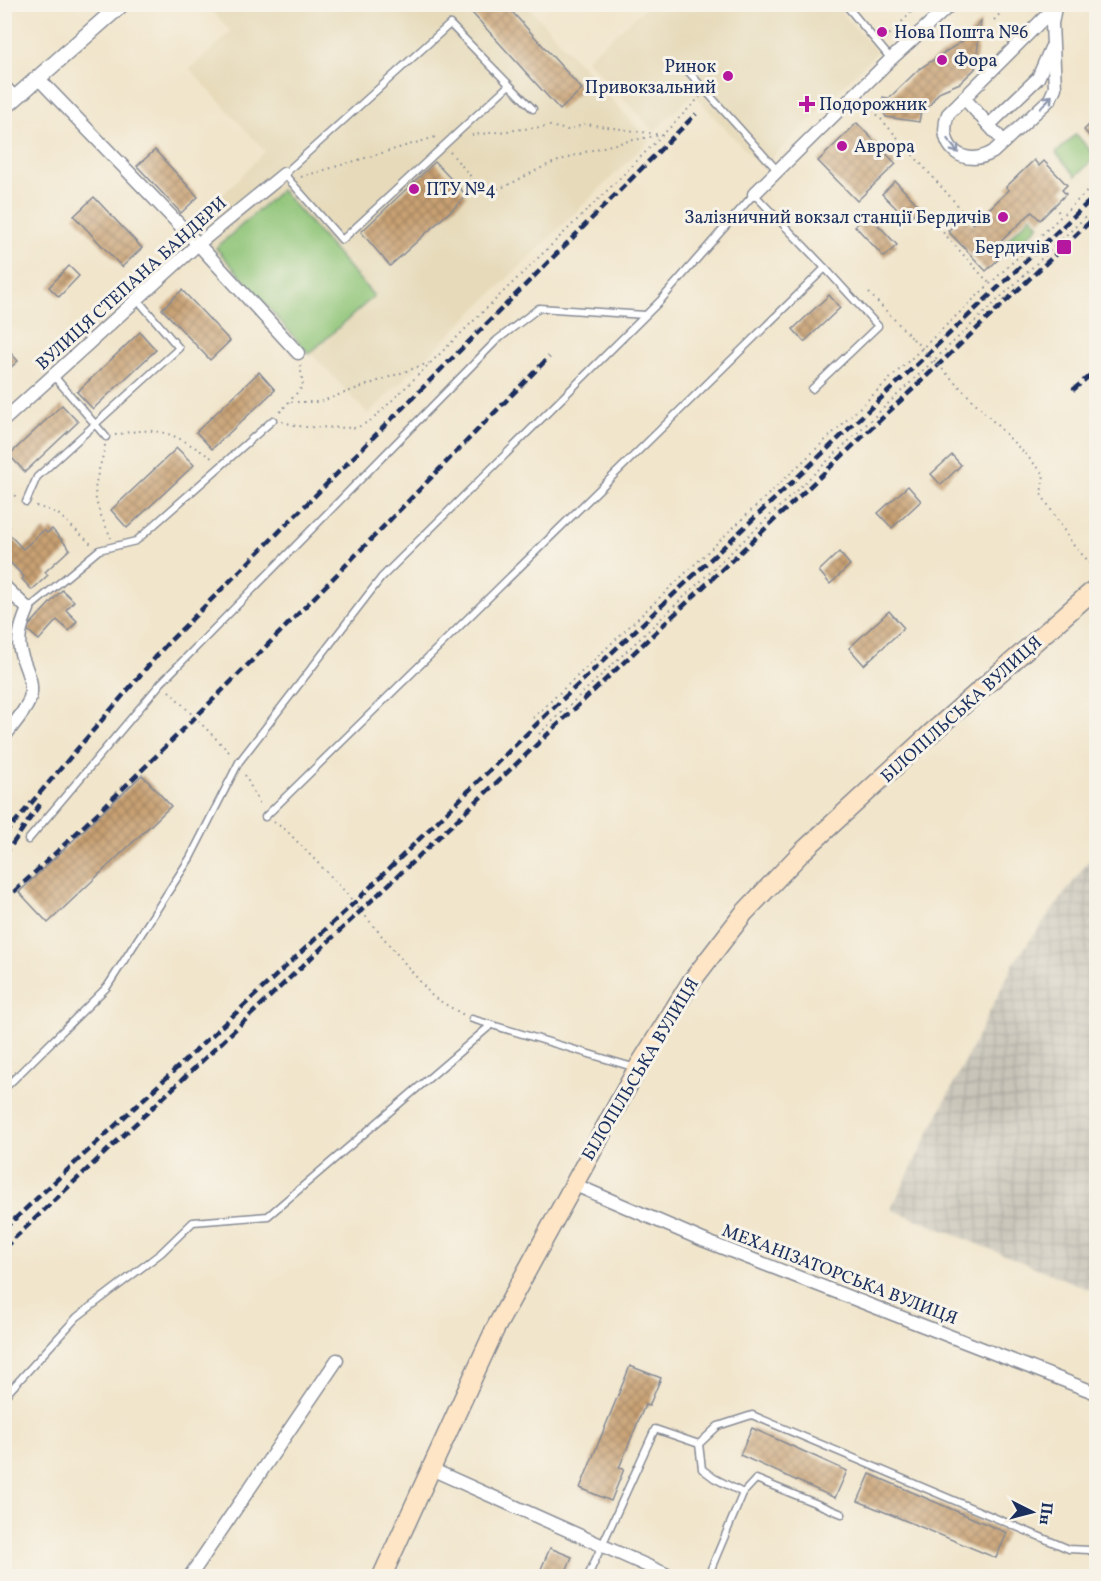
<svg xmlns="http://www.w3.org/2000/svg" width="1101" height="1581" font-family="Vollkorn,serif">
  <defs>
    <pattern id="industrial-grid" width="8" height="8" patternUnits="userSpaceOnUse" patternTransform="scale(1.5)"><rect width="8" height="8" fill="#c8c4b8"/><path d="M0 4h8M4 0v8" fill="none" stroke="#aba9a1"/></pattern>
    <pattern id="building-cross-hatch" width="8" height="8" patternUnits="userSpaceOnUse" patternTransform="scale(1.5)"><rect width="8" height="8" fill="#c8a072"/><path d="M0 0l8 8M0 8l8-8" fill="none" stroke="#a28361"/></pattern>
  </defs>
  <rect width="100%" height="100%" fill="#f7f3e8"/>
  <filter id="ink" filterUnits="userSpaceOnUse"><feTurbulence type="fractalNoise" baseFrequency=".0167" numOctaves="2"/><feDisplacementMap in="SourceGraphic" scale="12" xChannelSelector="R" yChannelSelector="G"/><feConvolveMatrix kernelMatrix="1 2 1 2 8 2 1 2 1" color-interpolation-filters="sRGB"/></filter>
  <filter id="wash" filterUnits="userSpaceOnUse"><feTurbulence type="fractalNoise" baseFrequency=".008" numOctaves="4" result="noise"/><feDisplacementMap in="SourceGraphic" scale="24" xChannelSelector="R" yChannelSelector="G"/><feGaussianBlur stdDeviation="1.35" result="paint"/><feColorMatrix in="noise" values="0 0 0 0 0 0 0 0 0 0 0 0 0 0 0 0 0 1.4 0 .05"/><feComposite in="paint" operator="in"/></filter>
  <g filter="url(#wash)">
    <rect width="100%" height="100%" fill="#f1e5cb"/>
    <g fill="#e6daba">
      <polygon points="650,4 835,5 877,52 762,168 693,94 654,131 586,59"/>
      <polygon points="207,5 527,5 649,141 368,414 192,227 265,151 190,69 231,32"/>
    </g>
    <polygon fill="url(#industrial-grid)" points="1096,851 1096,1292 891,1209 1015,961"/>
    <g fill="#8ec477" stroke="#547a6a" stroke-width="1.5">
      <polygon points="1076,134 1096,157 1076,176 1056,153"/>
      <polygon points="281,190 374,296 309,354 216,248"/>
      <polygon points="1031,216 1039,225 1014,250 1005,242"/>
    </g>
    <g id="blocks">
      <g fill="url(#building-cross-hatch)">
        <polygon points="464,4 505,4 582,89 560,110"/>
        <polygon points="981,21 975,69 960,83 941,91 936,96 925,112 921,111 919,122 886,117 882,109 883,97 889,98 919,69 964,40"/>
        <polygon points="1096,118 1096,143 1084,130"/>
        <polygon points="857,123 896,164 857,201 818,161"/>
        <polygon points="155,150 198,197 181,213 137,166"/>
        <polygon points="1034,160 1039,166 1044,161 1067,185 1062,190 1066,194 1040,220 1032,212 997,245 1005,253 986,271 948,231 964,215 973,224 1009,190 1006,187"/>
        <polygon points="435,162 467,196 390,266 361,232"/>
        <polygon points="895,181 920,207 908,220 882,194"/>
        <polygon points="94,197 142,248 122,267 74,216"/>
        <polygon points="868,214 897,245 884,257 855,226"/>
        <polygon points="69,266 79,276 59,297 49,287"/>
        <polygon points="182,290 230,341 210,360 162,309"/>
        <polygon points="829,295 840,308 804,342 793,329"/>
        <polygon points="140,332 156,350 93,409 77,392"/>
        <polygon points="4,346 18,361 4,373"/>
        <polygon points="259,372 275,390 212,449 196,432"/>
        <polygon points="62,405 78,422 25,472 9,455"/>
        <polygon points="177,448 194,465 127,528 111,510"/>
        <polygon points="952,455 961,465 941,485 931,474"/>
        <polygon points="908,486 921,501 892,528 878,513"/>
        <polygon points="4,521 10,527 6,531 23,549 44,530 47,533 52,529 70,549 45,572 48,575 32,590 22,579 24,577 6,558 4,559"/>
        <polygon points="839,552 850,565 830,584 819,571"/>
        <polygon points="62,590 74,601 66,610 77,621 69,631 57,620 39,640 26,629"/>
        <polygon points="889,611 904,628 864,665 849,648"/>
        <polygon points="142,775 171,806 48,923 19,892"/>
        <polygon points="630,1366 661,1378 649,1406 645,1405 619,1468 624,1469 611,1501 580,1488"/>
        <polygon points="752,1428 847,1471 835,1498 740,1455"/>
        <polygon points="870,1474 1007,1533 996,1558 858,1501"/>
        <polygon points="550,1548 572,1557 564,1576 538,1576"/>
      </g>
    </g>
  </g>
  <g filter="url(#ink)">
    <use href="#blocks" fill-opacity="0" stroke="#868a94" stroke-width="1.5"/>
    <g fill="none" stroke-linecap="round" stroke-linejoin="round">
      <defs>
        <g id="service">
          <polyline points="845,4 891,59"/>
          <polyline points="686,69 777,170"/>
          <polyline points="509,85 342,240 284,174 450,24 533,109"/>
          <polyline points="53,375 106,437"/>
          <polyline points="812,389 878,326 825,268"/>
          <polyline points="26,502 37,477 179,348 137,299"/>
          <polyline points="28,609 99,550 136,541 273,420"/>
          <polyline points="28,840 161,683 497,340 539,308 645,315"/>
          <polyline points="472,1019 636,1068"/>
          <polyline points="4,1089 107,987 190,858 239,762 381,578 660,301 754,194 825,268 265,817"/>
          <polyline points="4,1397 77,1317 161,1253 193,1222 268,1216 491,1025"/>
          <polyline points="743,1493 714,1478 702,1469 699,1444 718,1426 752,1415 1069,1549 1089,1550 1096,1554"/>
          <polyline points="588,1576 655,1429 699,1444"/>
          <polyline points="708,1576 743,1493 756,1479 842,1514"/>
        </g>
        <g id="minor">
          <path d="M1055 7 1052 24 1055 88 1050 99 993 152C964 169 936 147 948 114L1058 4"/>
          <polyline points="38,78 198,244 298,353"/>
          <polyline points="4,86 15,98"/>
          <polyline points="964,98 1004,142"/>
          <polyline points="989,125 1038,78 1051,48"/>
          <polyline points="754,194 891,59 951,4"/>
          <polyline points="4,420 198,244 284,174"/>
          <path d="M4 586 28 609C23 621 17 636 20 650 24 667 36 683 29 701 24 713 12 726 4 737"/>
          <polyline points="573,1184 705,1241 1096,1393"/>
          <polyline points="431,1469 670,1576"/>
          <polyline points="190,1576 337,1360"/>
        </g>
        <polyline id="tertiary" points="4,108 122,4"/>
        <polyline id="secondary" points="382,1576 495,1329 637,1069 691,982 744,913 802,852 929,735 1096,588"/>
      </defs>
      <use href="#service" stroke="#868a94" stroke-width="9"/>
      <use href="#minor" stroke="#868a94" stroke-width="15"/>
      <use href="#tertiary" stroke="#868a94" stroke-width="18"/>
      <use href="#secondary" stroke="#868a94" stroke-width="21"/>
      <g stroke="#868a94" stroke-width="2" stroke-dasharray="1.5 4.5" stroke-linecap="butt">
        <polyline points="994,20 1009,4"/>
        <polyline points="885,39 919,4"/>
        <polyline points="865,101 961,209"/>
        <path d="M450 152 484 192C509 189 530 171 553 163 590 149 624 141 662 135L586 124 567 130 550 126 472 135"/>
        <polyline points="301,177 439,136"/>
        <polyline points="1054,206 1061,215"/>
        <polyline points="939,228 990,284"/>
        <polyline points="869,293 913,339"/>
        <polyline points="291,402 319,402 429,363"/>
        <polyline points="280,412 303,386 300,364"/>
        <polyline points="282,422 304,427 356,428 372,420 616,182 700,97"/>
        <path d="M115 435C163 424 175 435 215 460"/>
        <path d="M105 445C103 459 98 470 96 483 92 502 104 521 111 538"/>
        <polyline points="1025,454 1044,474 1041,494 1074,546 1096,569"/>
        <polyline points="4,489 17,497"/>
        <polyline points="36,506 57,513 92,545"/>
        <polyline points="169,691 232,755"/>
        <polyline points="533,718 1096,183"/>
        <polyline points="539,734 1096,207"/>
        <polyline points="245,775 261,807"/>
        <polyline points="274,822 286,830 341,887 433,997 464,1015"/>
      </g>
      <use href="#service" stroke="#fff" stroke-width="6"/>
      <use href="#minor" stroke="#fff" stroke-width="12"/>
      <use href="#tertiary" stroke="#fff" stroke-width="15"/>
      <use href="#secondary" stroke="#fde5c5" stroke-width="18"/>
      <g stroke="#1b2f5e" stroke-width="4.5" stroke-dasharray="9 4.5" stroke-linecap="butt">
        <polyline points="1073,390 1096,370"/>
        <polyline points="4,835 166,645 696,114"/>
        <polyline points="4,856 40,804"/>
        <path d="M4 901C193 727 369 540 549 357"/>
        <polyline points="4,1229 354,903 548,713 1096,195"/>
        <polyline points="4,1248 1096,216"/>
      </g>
      <polyline stroke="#868a94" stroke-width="2" stroke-dasharray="1.5 4.5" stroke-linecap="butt" points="913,339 1025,454"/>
    </g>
    <defs><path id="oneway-shaft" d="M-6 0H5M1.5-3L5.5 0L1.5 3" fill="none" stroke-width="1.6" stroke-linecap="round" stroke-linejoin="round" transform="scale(1.5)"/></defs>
    <g stroke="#8d97ae">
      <use href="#oneway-shaft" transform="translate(1046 102) rotate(-47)"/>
      <use href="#oneway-shaft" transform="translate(953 146) rotate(52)"/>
    </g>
  </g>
  <g fill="#b5179e" stroke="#f7f3e8" stroke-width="2">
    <circle cx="882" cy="32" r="6"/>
    <circle cx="942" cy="60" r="6"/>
    <circle cx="728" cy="76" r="6"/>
    <path d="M804 95h6v6h6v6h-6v6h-6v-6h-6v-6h6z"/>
    <circle cx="842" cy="146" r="6"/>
    <circle cx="414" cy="189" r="6"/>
    <circle cx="1003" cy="217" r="6"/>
    <rect x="1056" y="239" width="16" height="16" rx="3"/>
  </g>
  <g text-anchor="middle" stroke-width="6" stroke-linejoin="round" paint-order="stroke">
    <g font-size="18" fill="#1b2f5e" stroke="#f7f3e8" text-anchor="start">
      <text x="894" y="38">Нова Пошта №6</text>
      <text x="954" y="66">Фора</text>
      <text x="716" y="72" text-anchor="end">Ринок<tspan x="716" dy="21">Привокзальний</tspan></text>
      <text x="819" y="110">Подорожник</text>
      <text x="854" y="152">Аврора</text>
      <text x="426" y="195">ПТУ №4</text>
      <text x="991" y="223" text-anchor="end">Залізничний вокзал станції Бердичів</text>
      <text x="1050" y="253" text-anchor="end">Бердичів</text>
    </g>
    <g font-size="18" fill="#1b2f5e" stroke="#f7f3e8">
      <text transform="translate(131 283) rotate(-42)" y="6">ВУЛИЦЯ СТЕПАНА БАНДЕРИ</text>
      <text transform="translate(961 709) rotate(-42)" y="6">БІЛОПІЛЬСЬКА ВУЛИЦЯ</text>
      <text transform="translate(640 1069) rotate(-59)" y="6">БІЛОПІЛЬСЬКА ВУЛИЦЯ</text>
      <text transform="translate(840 1274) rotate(21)" y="6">МЕХАНІЗАТОРСЬКА ВУЛИЦЯ</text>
    </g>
  </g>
  <rect width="1101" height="1581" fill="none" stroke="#f7f3e8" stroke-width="24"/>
  <g transform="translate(1032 1512) rotate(96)" stroke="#f7f3e8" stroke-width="4.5" paint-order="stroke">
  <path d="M0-4.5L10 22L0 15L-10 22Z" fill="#1b2f5e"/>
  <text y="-9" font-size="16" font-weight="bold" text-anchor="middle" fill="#1b2f5e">Пн</text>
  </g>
</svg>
